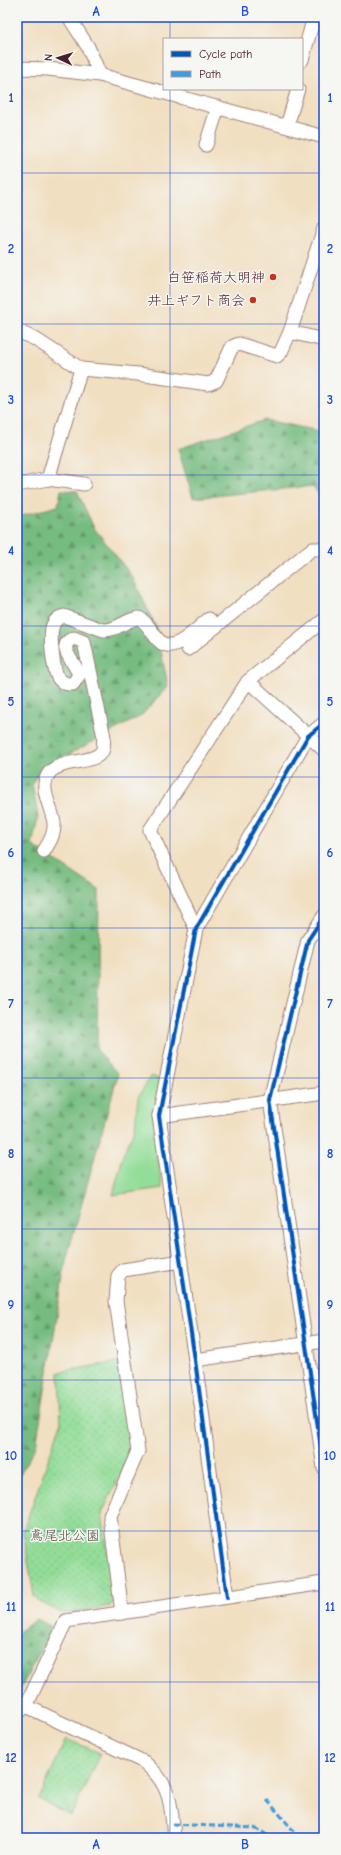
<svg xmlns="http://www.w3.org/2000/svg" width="341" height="1855" font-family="'Comic Neue','Klee One',sans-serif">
  <defs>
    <pattern id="forest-firs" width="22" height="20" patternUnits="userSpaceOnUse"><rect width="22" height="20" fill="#76bc80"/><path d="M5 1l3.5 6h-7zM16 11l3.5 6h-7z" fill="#639869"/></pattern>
    <pattern id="park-dots" width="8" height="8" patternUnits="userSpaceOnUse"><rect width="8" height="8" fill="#93dd98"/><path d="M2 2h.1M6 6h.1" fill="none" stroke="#80bd83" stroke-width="1.8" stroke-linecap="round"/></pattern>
  </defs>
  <rect width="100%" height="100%" fill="#f6f6f2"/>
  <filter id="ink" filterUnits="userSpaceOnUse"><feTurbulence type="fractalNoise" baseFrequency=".025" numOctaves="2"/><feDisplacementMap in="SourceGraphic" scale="8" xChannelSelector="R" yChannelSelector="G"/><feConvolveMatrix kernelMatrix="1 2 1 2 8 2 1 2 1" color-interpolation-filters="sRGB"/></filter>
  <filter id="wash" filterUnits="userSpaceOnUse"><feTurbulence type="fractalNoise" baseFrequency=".012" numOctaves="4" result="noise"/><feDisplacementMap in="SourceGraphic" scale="16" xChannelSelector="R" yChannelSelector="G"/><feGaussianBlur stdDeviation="0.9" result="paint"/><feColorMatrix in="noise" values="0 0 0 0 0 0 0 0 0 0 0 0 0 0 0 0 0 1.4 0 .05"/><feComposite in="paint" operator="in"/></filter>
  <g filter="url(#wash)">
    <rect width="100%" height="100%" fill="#f1dfc1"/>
    <g fill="url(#forest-firs)" stroke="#606e56">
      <polygon points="265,420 324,432 324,503 313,486 193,498 178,449"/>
      <polygon points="61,490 77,491 94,528 132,576 156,627 168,686 141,716 41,769 32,784 38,817 32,845 99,890 97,1050 118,1074 66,1260 36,1446 17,1479 17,518 20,516 58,506"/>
      <polygon points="37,1619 52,1627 17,1696 17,1633"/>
    </g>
    <g fill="url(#park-dots)" stroke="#6e7e62">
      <polygon points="118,1362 131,1446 130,1455 102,1513 115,1601 110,1606 64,1614 38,1601 34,1596 23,1531 61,1423 59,1372"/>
      <polygon points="66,1739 100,1753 71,1816 39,1799"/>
    </g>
    <polygon fill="#93dd98" stroke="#6e7e62" points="151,1076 157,1078 161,1085 153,1118 162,1188 113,1195 124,1152 135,1128 138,1097"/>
  </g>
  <g filter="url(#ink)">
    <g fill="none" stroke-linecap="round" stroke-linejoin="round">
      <defs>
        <g id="minor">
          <polyline points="69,17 88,47 100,75 324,137"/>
          <polyline points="302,60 314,17"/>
          <polyline points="17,68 48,69 100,75"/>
          <polyline points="287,126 298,89"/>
          <polyline points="206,145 218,107"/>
          <polyline points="17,331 35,339 81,369 138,374 208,384 216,381 232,347 239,344 277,356 281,352 290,332 324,228"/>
          <polyline points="290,332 324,340"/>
          <polyline points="48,479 84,484"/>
          <polyline points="17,485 48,479 81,369"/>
          <polyline points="193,642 189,636 209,619 216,626"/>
          <polyline points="188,649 312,549 324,549"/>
          <polyline points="248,681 324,750"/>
          <path d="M44 851C49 843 55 834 54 823 52 807 38 788 49 773 62 758 98 765 103 749 104 745 103 741 104 737L84 642 74 638C54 646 76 662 79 675L73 684C68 684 63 684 59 679 53 672 49 633 53 625 55 619 59 617 64 616L103 630C117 631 126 619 139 618 158 629 156 661 189 636"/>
          <polyline points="324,916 308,940 270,1100 324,1468"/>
          <polyline points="196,929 150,830 248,681 324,620"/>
          <polyline points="159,1116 324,1093"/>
          <polyline points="195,1360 324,1341"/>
          <polyline points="227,1597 195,1360 159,1116 196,929 308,736 324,723"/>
          <polyline points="122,1613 110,1516 138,1451 116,1301 118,1276 123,1270 181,1261"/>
          <path d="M26 1706 144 1762C172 1786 171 1804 174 1838"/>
          <polyline points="17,1714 26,1706 66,1621 324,1583"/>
        </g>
      </defs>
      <use href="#minor" stroke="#9e7f76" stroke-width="15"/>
      <use href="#minor" stroke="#fff" stroke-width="13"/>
      <g stroke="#409be1" stroke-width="3" stroke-dasharray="6 3" stroke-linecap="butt">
        <polyline points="267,1800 300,1838"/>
        <polyline points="173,1824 254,1828 261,1831 271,1838"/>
      </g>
      <defs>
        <g id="cycleway">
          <polyline points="324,916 308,940 270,1100 324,1468"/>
          <polyline points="227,1597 195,1360 159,1116 196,929 308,736 324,723"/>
        </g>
      </defs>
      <use href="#cycleway" stroke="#f6f6f2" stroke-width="6"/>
      <use href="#cycleway" stroke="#0057b8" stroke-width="4"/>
    </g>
  </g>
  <path fill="none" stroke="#1d4ed8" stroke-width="1" stroke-opacity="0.55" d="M170 17V39M170 89V1838M17 173H324M17 324H324M17 475H324M17 626H324M17 777H324M17 928H324M17 1078H324M17 1229H324M17 1380H324M17 1531H324M17 1682H324"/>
  <g fill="#c8321e" stroke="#f6f6f2" stroke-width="1.5">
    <circle cx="273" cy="277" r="4"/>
    <circle cx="253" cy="300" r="4"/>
  </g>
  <g text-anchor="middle" stroke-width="3" stroke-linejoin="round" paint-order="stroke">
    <g font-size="14" fill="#4a1f2b" stroke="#f6f6f2" text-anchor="end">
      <text x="265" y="282">白笹稲荷大明神</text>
      <text x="245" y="305">井上ギフト商会</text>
    </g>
    <g font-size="14" fill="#5c4e46" stroke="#f6f6f2">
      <text x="65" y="1540">鳶尾北公園</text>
    </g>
  </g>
  <rect width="341" height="1855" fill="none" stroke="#f6f6f2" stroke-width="44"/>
  <rect x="163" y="38" width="140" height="52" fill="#f6f6f2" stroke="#b1a0a2"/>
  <rect x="171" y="51" width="20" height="6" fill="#0057b8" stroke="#b1a0a2"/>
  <text x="199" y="58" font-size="12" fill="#4a1f2b">Cycle path</text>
  <rect x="171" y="71" width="20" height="6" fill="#409be1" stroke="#b1a0a2"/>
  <text x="199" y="78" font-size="12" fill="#4a1f2b">Path</text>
  <g transform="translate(58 58) rotate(274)" stroke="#f6f6f2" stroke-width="3" paint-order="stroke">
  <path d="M0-3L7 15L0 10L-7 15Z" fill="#4a1f2b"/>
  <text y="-6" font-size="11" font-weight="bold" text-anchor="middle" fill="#4a1f2b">N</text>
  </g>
  <rect x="22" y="22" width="297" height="1811" fill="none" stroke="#1d4ed8" stroke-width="1.5"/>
  <g font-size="13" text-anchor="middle" font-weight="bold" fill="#1d4ed8">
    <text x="96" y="16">A</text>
    <text x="245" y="16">B</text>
    <text x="11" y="102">1</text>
    <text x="330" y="102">1</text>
    <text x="11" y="253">2</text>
    <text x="330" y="253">2</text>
    <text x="11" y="404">3</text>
    <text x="330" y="404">3</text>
    <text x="11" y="555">4</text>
    <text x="330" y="555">4</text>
    <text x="11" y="706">5</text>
    <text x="330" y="706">5</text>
    <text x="11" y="857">6</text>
    <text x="330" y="857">6</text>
    <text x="11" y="1008">7</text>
    <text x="330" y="1008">7</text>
    <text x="11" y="1158">8</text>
    <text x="330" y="1158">8</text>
    <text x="11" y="1309">9</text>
    <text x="330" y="1309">9</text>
    <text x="11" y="1460">10</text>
    <text x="330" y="1460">10</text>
    <text x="11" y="1611">11</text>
    <text x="330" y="1611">11</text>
    <text x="11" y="1762">12</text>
    <text x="330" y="1762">12</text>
    <text x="96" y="1849">A</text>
    <text x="245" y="1849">B</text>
  </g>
</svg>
